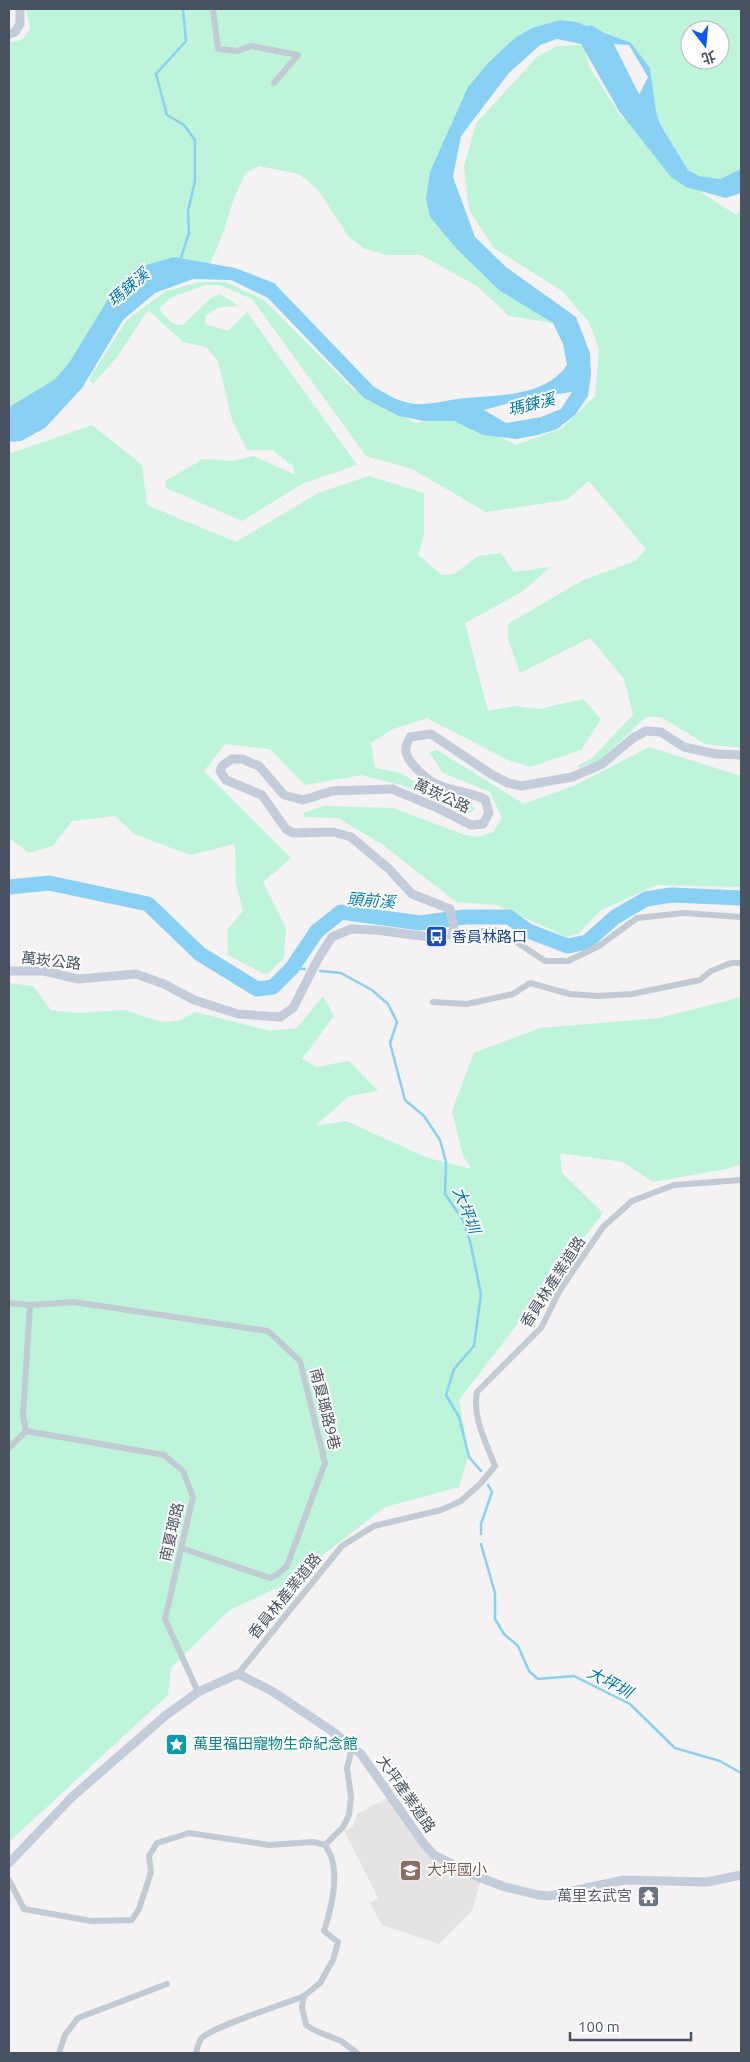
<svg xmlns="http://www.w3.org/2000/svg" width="750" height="2062" font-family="Ubuntu,'Noto Sans TC',sans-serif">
  <rect width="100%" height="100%" fill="#f4f2f2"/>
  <polygon fill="#e5e3e4" points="389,1797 423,1849 481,1880 472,1911 439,1944 382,1925 370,1903 378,1898 344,1831 353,1826 357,1814"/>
  <g fill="#bef4d9" fill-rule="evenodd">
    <path d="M26 9H741V169L720 179 699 176 688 170 660 124 656 111 650 68 631 43 560 20 532 28 516 37 430 172 500 291 553 323 509 316 477 286 421 255H387L365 249 348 236 318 190 299 174 259 166 245 173 231 206 224 231 210 264 174 257 54 381 9 407V42C20 42 24 39 30 29ZM690 30H720V60H690Z"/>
    <polygon points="583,45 590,68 621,117 662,144 686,182 736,215 741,210 741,748 705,744 661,717 646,717 601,760 579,768 577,766 592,758 633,715 624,679 590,638 520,673 508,639 508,624 581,581 635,561 646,549 589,481 566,500 486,512 412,469 366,456 252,299 220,285 205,285 170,298 159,309 173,324 183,325 212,297 220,294 239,306 220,307 206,315 205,324 228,331 247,312 357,465 304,483 242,521 166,488 165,481 203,459 233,461 254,456 295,475 293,466 272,450 247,450 232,420 218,361 206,347 183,342 148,310 117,357 93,384 89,379 127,320 166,291 199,282 226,282 264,300 353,389 416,423 462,416 516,445 562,428 595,396 599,349 589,322 562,291 494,248 469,210 464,166 476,123 538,56 557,46"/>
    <polygon points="92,425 142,465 147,505 236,542 318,493 369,476 424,493 424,535 418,555 442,575 454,574 478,556 501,553 514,572 550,567 522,592 465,623 488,711 514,706 539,709 583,699 601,719 581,750 530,767 508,760 427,718 393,729 371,743 375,768 401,773 421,786 464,800 475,809 470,813 404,786 362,775 305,785 270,749 225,744 204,771 291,858 263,882 286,928 284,958 266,975 228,955 227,930 243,911 236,884 235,844 190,855 134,834 115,816 72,821 53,846 29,853 9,838 9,454"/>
    <polygon points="649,747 741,776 741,887 657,885 601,910 579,933 567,937 497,905 456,902 383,845 338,818 305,817 303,813 324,806 393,808 462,834 478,837 493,832 502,818 490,792 443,773 429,752 437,750 524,804 576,785"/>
    <polygon points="9,983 33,986 51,1010 77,1013 124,1010 162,1022 178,1021 196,1012 270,1031 297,1028 323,996 334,1016 302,1059 317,1067 349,1061 378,1091 349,1096 315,1126 346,1121 428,1158 472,1169 463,1156 452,1111 474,1053 540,1028 659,1018 741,997 741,1164 726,1169 653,1182 623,1162 560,1153 562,1173 603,1213 459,1400 469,1454 459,1487 385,1507 285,1584 228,1611 171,1668 168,1695 9,1842"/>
  </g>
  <path fill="#88d1f4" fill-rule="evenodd" d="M560 20 576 22 631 43 650 68 656 111 660 124 688 170 699 176 720 179 741 169V193L726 198 686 187 671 177 619 111 581 44 557 39 540 45 509 73 461 136 453 177 475 237 506 267 576 317 590 353 591 375 588 396 575 415 557 429 538 435 516 439 483 435 454 421H424L399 416 364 398 268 298 231 280 193 279 155 293 123 320 82 388 45 428 21 441 9 442V407L54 380 69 363 115 288 136 268 174 257 235 268 274 283 373 386C387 395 399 402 415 404 428 405 444 401 457 399 493 395 545 398 567 365L563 344 553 323 500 291 457 249 430 217 426 198 430 172 468 87 488 63 516 37 532 28ZM599 43 629 45 648 77 637 99 614 76ZM572 392 561 409 541 417 506 423 484 410 523 399Z"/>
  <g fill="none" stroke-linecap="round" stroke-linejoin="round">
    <g stroke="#88d1f4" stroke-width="2.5">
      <polyline points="180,261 189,233 188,211 195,181 195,140 184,125 167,115 156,74 186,41 183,9"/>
      <polyline points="292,968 305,969"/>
      <polyline points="320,971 341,973 372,990 388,1004 397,1022 390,1043 405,1100 424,1116 440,1140 446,1162 445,1194 463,1220 470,1241 481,1294 474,1346 454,1369 446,1395 459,1417 469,1457 481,1471"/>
      <polyline points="481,1534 481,1524 492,1492 488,1485"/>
      <polyline points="481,1544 495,1593 495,1619 504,1634 518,1646 529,1671 538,1679 574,1676 630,1704 675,1748 720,1761 741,1773"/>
    </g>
    <g stroke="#88d1f4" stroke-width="15">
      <polyline points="590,33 605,43 630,93 639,108"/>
      <polyline points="9,887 49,883 148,904 200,954 257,989 273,987 292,968 317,931 341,912 420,923 465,917 509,917 528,931 568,946 587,942 615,917 646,899 671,895 741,898"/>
    </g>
    <g stroke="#c2cad4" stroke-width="6">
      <polyline points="213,9 218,49 237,51 251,46 298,55 274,83"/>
      <polyline points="455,934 495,930 503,933 545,961 568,961 599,946 637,918 684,913 741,917"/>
      <polyline points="433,1002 467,1004 513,994 530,983 570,994 598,996 632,994 700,980 711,971 731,963 741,963"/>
      <polyline points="9,1303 30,1305 23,1415 26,1431"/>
      <polyline points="30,1305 74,1302 268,1331 300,1361 325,1463 287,1566 278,1574 270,1578 181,1548"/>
      <polyline points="9,1448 26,1431 164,1455 183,1471 193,1497 165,1619 198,1692"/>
      <path d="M238 1674 342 1546 374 1526 441 1510 461 1501 481 1483 495 1466C486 1442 472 1417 477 1392L541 1328 560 1290 603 1227 632 1201 674 1185 741 1180"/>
      <path d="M352 1748 347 1768 351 1797 349 1815 343 1827 325 1845C327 1849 331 1854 332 1859 338 1881 331 1910 324 1931L338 1942 333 1960 320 1983 304 1996 302 2007 306 2025 316 2031 341 2041 357 2053"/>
      <polyline points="9,1880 24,1909 91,1921 132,1920 139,1909 151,1872 149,1856 157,1843 189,1833 269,1845 313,1842 325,1845"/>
      <polyline points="59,2053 65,2035 78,2018 167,1984"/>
      <path d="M196 2053C197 2049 198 2043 201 2039 208 2028 285 2004 304 1996"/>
    </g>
    <g stroke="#c3ccdb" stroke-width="9">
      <polyline points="9,34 15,32 20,24 20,9"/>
      <path d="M9 971H44L78 979 136 974 164 984 194 1000 238 1014 280 1017 293 1008 318 959 332 937 351 929 376 930 429 937 455 934 450 909 412 894 389 869 351 837 333 832 293 833 286 829 262 795 226 780 220 771 222 766 232 759H242L259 766 284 795 303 800 332 791 392 789 440 809 471 825 483 824 489 813 485 799C471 793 455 791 441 786 429 782 404 761 406 748 406 744 409 740 410 737L431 734 491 774 508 783 521 786 572 777 602 764 633 738 646 731 661 732 684 747 716 754 741 755"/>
      <polyline points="9,1863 72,1797 165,1716 198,1692 238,1674 272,1691 332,1731 361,1754 424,1844 434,1855 476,1876 505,1887 538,1895 549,1896 624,1880 707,1882 741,1875"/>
    </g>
  </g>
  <defs>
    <symbol id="bus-square" viewBox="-11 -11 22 22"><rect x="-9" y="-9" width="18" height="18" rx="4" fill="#1a4fb4" stroke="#fff"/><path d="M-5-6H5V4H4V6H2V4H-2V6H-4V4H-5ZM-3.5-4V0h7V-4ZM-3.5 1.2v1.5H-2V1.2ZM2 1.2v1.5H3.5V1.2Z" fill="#fff"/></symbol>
    <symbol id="sight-square" viewBox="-11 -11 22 22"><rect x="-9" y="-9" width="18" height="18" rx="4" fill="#0f9aa8" stroke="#fff"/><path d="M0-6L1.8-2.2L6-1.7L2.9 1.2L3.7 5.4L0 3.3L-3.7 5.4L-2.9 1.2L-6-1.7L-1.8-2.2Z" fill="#fff"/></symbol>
    <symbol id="school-square" viewBox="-11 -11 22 22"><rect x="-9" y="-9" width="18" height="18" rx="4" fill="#8d6e63" stroke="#fff"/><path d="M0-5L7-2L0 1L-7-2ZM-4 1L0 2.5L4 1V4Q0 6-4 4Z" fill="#fff"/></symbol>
    <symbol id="temple-square" viewBox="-11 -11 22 22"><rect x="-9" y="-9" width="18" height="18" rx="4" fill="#6b7280" stroke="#fff"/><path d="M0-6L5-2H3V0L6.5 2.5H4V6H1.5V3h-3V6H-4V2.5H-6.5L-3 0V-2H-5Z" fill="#fff"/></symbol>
  </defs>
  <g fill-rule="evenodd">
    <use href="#bus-square" x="424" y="924" width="25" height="25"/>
    <use href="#sight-square" x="164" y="1732" width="25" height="25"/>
    <use href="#school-square" x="398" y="1858" width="25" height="25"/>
    <use href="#temple-square" x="636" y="1884" width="25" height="25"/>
  </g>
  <g text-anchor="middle" stroke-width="4" stroke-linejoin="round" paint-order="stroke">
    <g font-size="15" fill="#485261" stroke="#fff">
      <text transform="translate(442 796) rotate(25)" y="5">萬崁公路</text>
      <text transform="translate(51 961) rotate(6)" y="5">萬崁公路</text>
      <text transform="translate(553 1282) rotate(-57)" y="5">香員林產業道路</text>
      <text transform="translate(325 1409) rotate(76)" y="5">南夏瑯路9巷</text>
      <text transform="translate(172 1532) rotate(-77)" y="5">南夏瑯路</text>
      <text transform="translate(285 1596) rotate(-51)" y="5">香員林產業道路</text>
      <text transform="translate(406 1794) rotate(55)" y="5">大坪產業道路</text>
    </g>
    <g font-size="15" fill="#164399" stroke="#fff" text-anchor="start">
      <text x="452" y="942">香員林路口</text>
    </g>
    <g font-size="15" fill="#0d838f" stroke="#fff" text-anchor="start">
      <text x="193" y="1749">萬里福田寵物生命紀念館</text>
    </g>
    <g font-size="15" fill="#785e54" stroke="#fff" text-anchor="start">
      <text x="427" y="1875">大坪國小</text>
    </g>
    <g font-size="15" fill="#5b616d" stroke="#fff" text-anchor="end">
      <text x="632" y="1901">萬里玄武宮</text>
    </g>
    <g font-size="16" font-style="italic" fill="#027ab2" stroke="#fff">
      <text transform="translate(128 287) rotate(-41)" y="6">瑪鋉溪</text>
      <text transform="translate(531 404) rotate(-14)" y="6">瑪鋉溪</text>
      <text transform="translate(371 900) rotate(5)" y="6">頭前溪</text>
      <text transform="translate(467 1210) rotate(69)" y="6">大坪圳</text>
      <text transform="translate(610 1682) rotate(28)" y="6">大坪圳</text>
    </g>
  </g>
  <rect width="750" height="2062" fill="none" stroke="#485261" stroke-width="20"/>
  <g transform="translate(705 45) rotate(164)"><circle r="24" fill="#ffffff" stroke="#b6bac0"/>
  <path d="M0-4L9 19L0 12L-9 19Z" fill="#0b58f5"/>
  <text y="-8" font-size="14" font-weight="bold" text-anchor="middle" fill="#485261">北</text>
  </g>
  <path d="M570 2032v8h121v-8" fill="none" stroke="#485261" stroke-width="2.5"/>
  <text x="578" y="2032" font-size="15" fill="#485261" stroke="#ffffff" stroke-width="4" paint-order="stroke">100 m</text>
</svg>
